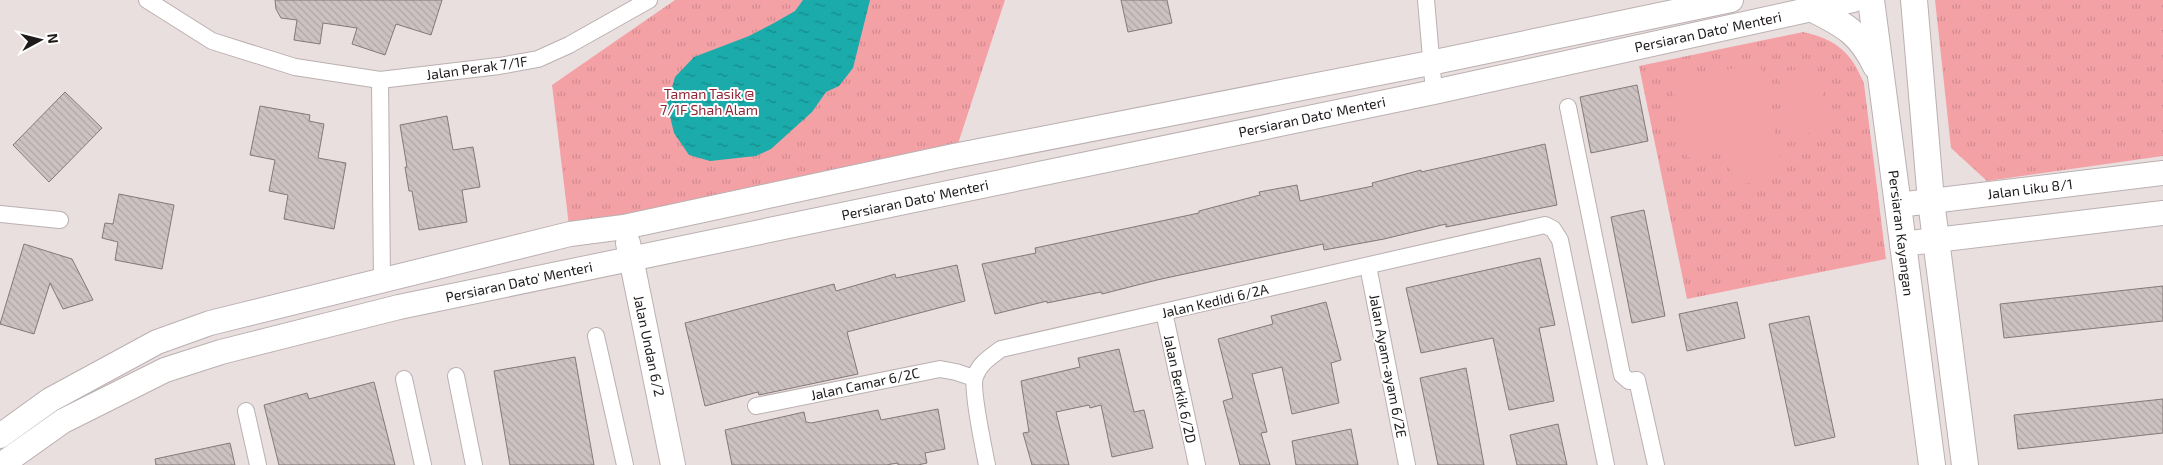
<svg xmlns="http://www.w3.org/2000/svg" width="2163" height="465" font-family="'Exo 2',sans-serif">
  <defs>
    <pattern id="park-tufts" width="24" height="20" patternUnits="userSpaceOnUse" patternTransform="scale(1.25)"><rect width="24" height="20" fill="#f4a1a6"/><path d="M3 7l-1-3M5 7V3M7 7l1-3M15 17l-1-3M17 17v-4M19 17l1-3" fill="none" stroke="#d18a8e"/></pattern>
    <pattern id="water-ripples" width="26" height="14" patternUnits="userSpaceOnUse" patternTransform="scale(1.25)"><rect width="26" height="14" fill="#1aabaa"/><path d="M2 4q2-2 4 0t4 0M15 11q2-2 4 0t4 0" fill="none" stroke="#178a8a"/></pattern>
    <pattern id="building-back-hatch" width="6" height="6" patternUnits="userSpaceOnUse" patternTransform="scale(1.25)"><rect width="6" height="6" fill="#cdc2c2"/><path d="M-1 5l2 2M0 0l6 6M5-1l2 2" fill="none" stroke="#b0a6a6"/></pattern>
  </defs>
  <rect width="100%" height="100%" fill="#eadfdf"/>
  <g fill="url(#park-tufts)">
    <polygon points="675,0 1005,0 954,156 570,234 552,85"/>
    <polygon points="1935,0 2163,0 2163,156 1987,181 1951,148"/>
    <path d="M1803 32C1836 39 1852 53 1864 84L1886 259 1687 299 1639 66Z"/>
  </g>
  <g fill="#f4a1a6">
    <polygon points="1760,63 1784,175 1734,186 1727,150 1687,158 1671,81"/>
    <polygon points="1817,65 1829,129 1790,137 1778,73"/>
  </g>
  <polygon fill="url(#water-ripples)" points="803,0 870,0 853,68 839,86 826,92 812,112 771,149 756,156 710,161 689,155 674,133 667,104 675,77 694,57 749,36 774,23 795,11"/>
  <g fill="url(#building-back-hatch)" stroke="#837979">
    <polygon points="275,0 442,0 431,35 396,24 385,55 352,44 357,28 323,23 320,44 294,40 297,20 281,18 276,9"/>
    <polygon points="1121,0 1167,0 1172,23 1128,32"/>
    <polygon points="1637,85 1648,141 1591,153 1580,97"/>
    <polygon points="65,92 102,128 49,182 13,145"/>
    <polygon points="260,106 310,115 309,121 324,124 318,158 346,163 334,229 284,219 288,195 269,191 275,160 250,155"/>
    <polygon points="447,116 453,150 473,147 480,187 462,190 467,222 419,230 412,191 409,191 405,167 407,167 400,125"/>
    <polygon points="1545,144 1557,205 1446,227 1446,224 1384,239 1324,250 1323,244 1157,280 1102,294 1101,292 1047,303 1047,301 995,314 982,264 1036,253 1035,248 1199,213 1199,211 1260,195 1259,192 1297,185 1300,201 1373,186 1372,183 1421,170 1421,172"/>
    <polygon points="119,194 174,205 162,269 115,260 118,242 102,238 105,223 113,224"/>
    <polygon points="1644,210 1665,316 1632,323 1611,217"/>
    <polygon points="24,244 72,259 93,300 63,309 50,283 34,334 0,324"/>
    <polygon points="1540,258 1555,325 1539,328 1554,401 1509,410 1493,338 1421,353 1406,288"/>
    <polygon points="957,265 965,301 847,332 858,374 759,395 758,392 705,406 685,323 834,284 836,291 895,274 896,278"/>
    <polygon points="2163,286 2163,321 2004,338 2000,304"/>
    <polygon points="1326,302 1341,360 1331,363 1339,403 1292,414 1282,367 1252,374 1267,432 1261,433 1270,465 1240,465 1223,401 1233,398 1218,339 1273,324 1271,316"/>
    <polygon points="1737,302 1745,338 1687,351 1679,314"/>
    <polygon points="1809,316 1835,437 1795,446 1769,324"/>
    <polygon points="1119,349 1134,412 1144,410 1153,448 1112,457 1101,405 1090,408 1089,405 1056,412 1069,465 1032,465 1023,433 1029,432 1021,381 1080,367 1078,358"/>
    <polygon points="575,357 594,465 510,465 494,371"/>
    <polygon points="1466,368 1484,465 1438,465 1420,378"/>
    <polygon points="374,382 395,465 279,465 264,405 307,393 309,399"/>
    <polygon points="2163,399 2163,433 2018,449 2014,415"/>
    <polygon points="938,409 945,449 925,453 927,463 918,465 898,465 898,463 886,465 732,465 725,430 804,412 806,422 811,423 878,410 881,420"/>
    <polygon points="1558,424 1567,465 1517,465 1510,435"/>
    <polygon points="1351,429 1358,465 1296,465 1292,441"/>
    <polygon points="230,443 235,465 156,465 155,459"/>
  </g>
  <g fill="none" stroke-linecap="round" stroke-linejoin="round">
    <defs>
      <g id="street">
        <polyline points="147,0 212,41 295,67 380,80 499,66 538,59 569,45 649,0"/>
        <polyline points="1426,0 1434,92"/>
        <polyline points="380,80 382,281"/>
        <polyline points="1568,107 1622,375 1629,381 1637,380 1656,465"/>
        <polyline points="0,214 60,220"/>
        <polyline points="1368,266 1407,465"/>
        <polyline points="1164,312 1197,465"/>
        <polyline points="596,336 625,465"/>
        <polyline points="456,376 474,465"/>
        <polyline points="404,379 423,465"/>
        <polyline points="756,406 940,369 956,372 974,378"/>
        <polyline points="246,411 258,465"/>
        <path d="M987 465C984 450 971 389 975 377 979 364 990 357 1001 349L1545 225 1553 229 1560 240 1606 465"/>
      </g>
      <g id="secondary">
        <polyline points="1898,205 2163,173"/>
        <polyline points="628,243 673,465"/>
        <polyline points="1902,244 2163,213"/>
        <polyline points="0,436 50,400 157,342 210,323 570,234 624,227 954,156 1430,63 1731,0"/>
        <polyline points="1,465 63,421 165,370 221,352 399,307 1434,92 1853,0"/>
      </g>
      <g id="primary">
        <polyline points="1871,0 1932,465"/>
        <polyline points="1914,0 1931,201 1965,465"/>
        <path d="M1813 9C1845 25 1860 33 1876 66"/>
      </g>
    </defs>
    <use href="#street" stroke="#bbb0b1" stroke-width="18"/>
    <use href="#secondary" stroke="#bbb0b1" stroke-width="26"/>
    <use href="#primary" stroke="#bbb0b1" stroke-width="28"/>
    <use href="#street" stroke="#fff" stroke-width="16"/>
    <use href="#secondary" stroke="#fff" stroke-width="24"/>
    <use href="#primary" stroke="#fff" stroke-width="26"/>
  </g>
  <g text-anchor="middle" stroke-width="4" stroke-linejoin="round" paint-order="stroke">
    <g font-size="14" fill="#1e1a1a" stroke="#fff">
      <text transform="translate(1708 32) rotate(-12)" y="5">Persiaran Dato' Menteri</text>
      <text transform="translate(477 68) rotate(-8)" y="5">Jalan Perak 7/1F</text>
      <text transform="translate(1312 117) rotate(-12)" y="5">Persiaran Dato' Menteri</text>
      <text transform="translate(2030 189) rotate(-7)" y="5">Jalan Liku 8/1</text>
      <text transform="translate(915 200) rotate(-12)" y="5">Persiaran Dato' Menteri</text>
      <text transform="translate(1901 233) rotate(83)" y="5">Persiaran Kayangan</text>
      <text transform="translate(519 282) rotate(-12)" y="5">Persiaran Dato' Menteri</text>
      <text transform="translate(1215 301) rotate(-13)" y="5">Jalan Kedidi 6/2A</text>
      <text transform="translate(649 346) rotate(78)" y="5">Jalan Undan 6/2</text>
      <text transform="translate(1388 366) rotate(79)" y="5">Jalan Ayam-ayam 6/2E</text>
      <text transform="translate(865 384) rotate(-12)" y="5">Jalan Camar 6/2C</text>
      <text transform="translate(1180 389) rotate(78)" y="5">Jalan Berkik 6/2D</text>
    </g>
    <g font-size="14" fill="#8f2537" stroke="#fff">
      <text x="709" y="99">Taman Tasik @<tspan x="709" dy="16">7/1F Shah Alam</tspan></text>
    </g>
  </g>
  <g transform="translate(40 40) rotate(83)" stroke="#ffffff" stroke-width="4" paint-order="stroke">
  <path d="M0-4L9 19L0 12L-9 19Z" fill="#1e1a1a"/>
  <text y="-8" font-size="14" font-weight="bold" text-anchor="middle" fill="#1e1a1a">N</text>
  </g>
</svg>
